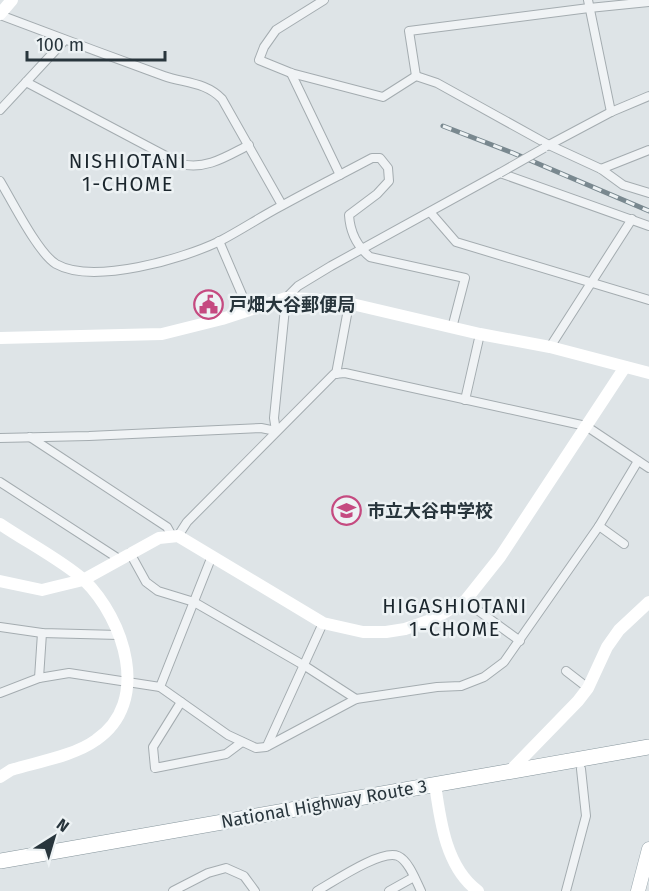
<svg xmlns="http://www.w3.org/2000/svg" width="649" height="891" font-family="'Fira Sans','Noto Sans JP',sans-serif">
  <rect width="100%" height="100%" fill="#dee4e7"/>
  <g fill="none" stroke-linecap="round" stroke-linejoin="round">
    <defs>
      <g id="street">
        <polyline points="324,0 276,30 264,47 259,60 291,73 383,97 416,76"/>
        <polyline points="588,0 611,112"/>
        <path d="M0 15C55 36 109 56 164 76 184 83 206 82 222 99L282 205"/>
        <polyline points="291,73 340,175"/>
        <polyline points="416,76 409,31 589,8 649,2"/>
        <polyline points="416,76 437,83 549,145 601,169 623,185 649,193"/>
        <path d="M26 82 181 164C207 170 227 156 249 145"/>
        <polyline points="0,110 65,40"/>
        <polyline points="547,146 611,112 649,96"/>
        <polyline points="601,169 649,150"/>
        <path d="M0 181C12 201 38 253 56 264 93 285 183 259 220 241 241 230 262 216 283 205 312 189 342 174 372 158H380L388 168 389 181 377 194 349 215C350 232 358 247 370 257L465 278 452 328"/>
        <polyline points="430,212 456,242 649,300"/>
        <polyline points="219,241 249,311"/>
        <polyline points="550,347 632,219"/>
        <polyline points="336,374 349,304"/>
        <polyline points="465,400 480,334"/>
        <polyline points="276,431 274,418 286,298 298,286 331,266 500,173 649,226"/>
        <polyline points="30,437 167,527 172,536"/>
        <polyline points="0,438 89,436 261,428 276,431"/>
        <polyline points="0,482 119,559"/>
        <polyline points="599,526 624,544"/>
        <polyline points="178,536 187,522 334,374 345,373 586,426 649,468"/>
        <polyline points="130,553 146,582 158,591 194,602 305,666 356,699"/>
        <polyline points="465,601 520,641"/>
        <polyline points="0,627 42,633 119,635"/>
        <polyline points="566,671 588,688"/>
        <polyline points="39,678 42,633"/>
        <polyline points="160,687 212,556"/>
        <polyline points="0,693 39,678 69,673 160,687 228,735 256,748 266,747 356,699 437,687 461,686 484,677 504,662 599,526 638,461"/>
        <polyline points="181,702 153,747 155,768 226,754 242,742"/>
        <polyline points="267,746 323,623"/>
        <polyline points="173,891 208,873 226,868 244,876 255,891"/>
        <path d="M317 891C333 882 381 849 398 856 409 861 416 881 421 891"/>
        <polyline points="389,891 414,877"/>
        <polyline points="566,891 586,816 581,769"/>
      </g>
      <polyline id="primary" points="638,891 649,849"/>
      <polyline id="highway" points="0,861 649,747"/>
    </defs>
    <use href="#street" stroke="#a4acb0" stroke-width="10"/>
    <use href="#primary" stroke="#9eabb1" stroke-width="15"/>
    <use href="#highway" stroke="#86959c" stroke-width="16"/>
    <use href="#street" stroke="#f0f3f5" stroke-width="8"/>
    <g stroke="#fff" stroke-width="12">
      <polyline points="0,14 12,0"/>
      <polyline points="0,338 162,334 222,319 286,298 311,299 352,304 480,334 550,347 649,373"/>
      <path d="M0 524C25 541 63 561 84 580 124 619 152 702 96 740 74 756 37 762 11 770L0 777"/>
      <polyline points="0,581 42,590 54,587 83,580 159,538 178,536 323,623 363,632 386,632 405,629 431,620 465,601 500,557 625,367"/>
      <polyline points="510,771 578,701 588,688 607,647 619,630 649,602"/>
      <path d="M435 784C440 820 446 868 478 891"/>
    </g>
    <use href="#primary" stroke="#fff" stroke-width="14"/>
    <use href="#highway" stroke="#fff" stroke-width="15"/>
    <defs>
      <polyline id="rail" points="443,126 513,153 649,211"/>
    </defs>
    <use href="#rail" stroke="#79888f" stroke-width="5"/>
    <use href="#rail" stroke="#edf2f4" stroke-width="3" stroke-dasharray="9" stroke-linecap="butt"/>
    <defs>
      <polyline id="street-bridge" points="500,173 544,148"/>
    </defs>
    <use href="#street-bridge" stroke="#a4acb0" stroke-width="10" stroke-linecap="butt"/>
    <use href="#street-bridge" stroke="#f0f3f5" stroke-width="8"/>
  </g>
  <defs>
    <symbol id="civic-ring" viewBox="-11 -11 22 22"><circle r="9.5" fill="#edf2f4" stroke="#c54a80" stroke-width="1.5"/><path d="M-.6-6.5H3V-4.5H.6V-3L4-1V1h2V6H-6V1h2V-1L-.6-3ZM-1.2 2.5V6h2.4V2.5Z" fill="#c54a80"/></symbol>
    <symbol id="school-ring" viewBox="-11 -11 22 22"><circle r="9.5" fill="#edf2f4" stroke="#c54a80" stroke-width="1.5"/><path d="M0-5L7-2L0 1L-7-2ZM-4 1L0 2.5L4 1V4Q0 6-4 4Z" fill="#c54a80"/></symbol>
  </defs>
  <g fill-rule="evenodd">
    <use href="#civic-ring" x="192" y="288" width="33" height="33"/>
    <use href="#school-ring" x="330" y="494" width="33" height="33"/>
  </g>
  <g text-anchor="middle" stroke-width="5" stroke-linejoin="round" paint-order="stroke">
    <g font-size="18" font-weight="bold" fill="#28353c" stroke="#edf2f4" text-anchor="start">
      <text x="229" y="311">戸畑大谷郵便局</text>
      <text x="367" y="517">市立大谷中学校</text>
    </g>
    <g font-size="18" fill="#28353c" stroke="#edf2f4">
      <text transform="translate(324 804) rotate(-10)" y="6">National Highway Route 3</text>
    </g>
    <g font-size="20" letter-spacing="1.5" fill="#1b262d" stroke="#edf2f4">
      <text x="128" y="168">NISHIOTANI<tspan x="128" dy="23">1-CHOME</tspan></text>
      <text x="455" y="613">HIGASHIOTANI<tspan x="455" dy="23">1-CHOME</tspan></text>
    </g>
  </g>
  <g transform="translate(54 837) rotate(37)" stroke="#edf2f4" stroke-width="4.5" paint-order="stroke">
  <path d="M0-4.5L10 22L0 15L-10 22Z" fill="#28353c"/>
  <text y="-9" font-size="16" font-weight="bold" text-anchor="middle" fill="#28353c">N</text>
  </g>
  <path d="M27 51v9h138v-9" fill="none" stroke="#28353c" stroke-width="3"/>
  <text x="36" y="51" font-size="18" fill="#28353c" stroke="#edf2f4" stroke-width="4.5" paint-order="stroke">100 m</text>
</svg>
